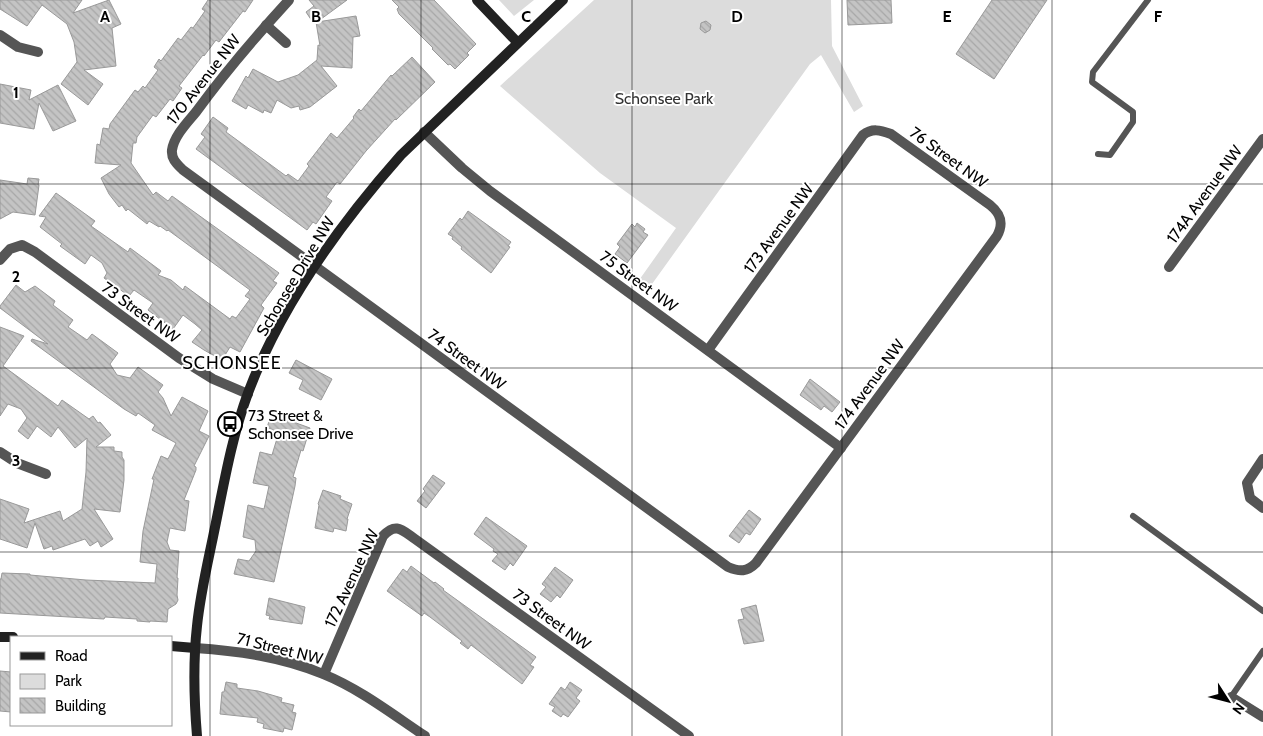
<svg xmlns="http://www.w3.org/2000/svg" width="1263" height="736" font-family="Cabin,sans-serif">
  <defs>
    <pattern id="building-back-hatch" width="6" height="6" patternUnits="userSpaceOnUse" patternTransform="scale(1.25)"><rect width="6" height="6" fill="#c4c4c4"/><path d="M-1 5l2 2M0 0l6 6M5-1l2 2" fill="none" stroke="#a7a7a7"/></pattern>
  </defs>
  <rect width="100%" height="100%" fill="#fff"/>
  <g fill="#dcdcdc">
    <polygon points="499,0 534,0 514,16"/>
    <polygon points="594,0 831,0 832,46 863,106 854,112 821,55 810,64 647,291 637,283 676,228 600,173 500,86"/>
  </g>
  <g fill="url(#building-back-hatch)" stroke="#999">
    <polygon points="0,0 82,0 73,13 109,0 121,24 112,28 116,66 84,70 103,84 88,105 61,84 77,62 74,42 67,24 42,5 27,26 0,9"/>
    <polygon points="208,0 253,0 245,12 243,11 219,42 216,40 204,56 203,55 179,86 182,88 173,101 170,99 156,117 153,115 137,137 136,143 133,143 131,163 153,195 156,192 168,201 172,196 279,273 273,281 277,283 261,305 264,308 240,352 230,347 222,360 204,350 192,342 202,330 195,324 183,315 173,329 148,310 153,303 134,290 129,296 104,278 107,273 102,263 91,255 85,264 60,246 62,244 40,227 46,217 39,216 56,193 95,221 91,226 128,252 130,248 161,271 158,275 171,280 183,290 185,286 230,319 232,316 236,318 250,299 245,296 250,290 168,230 167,231 160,226 159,227 149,221 147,224 128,209 126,211 122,205 119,207 109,194 101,178 121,165 95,163 97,144 100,145 103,128 109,129 110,124 135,90 138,92 143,86 145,88 158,70 154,67 159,59 161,61 178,38 181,40 191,27 193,28 205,11 202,9"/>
    <polygon points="309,0 347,0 317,22 356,16 360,36 353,37 352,68 321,66 337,86 310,107 300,110 299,106 291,108 277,100 271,113 264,110 263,113 248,105 246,109 232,101 246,76 248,78 253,69 278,82 298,75 317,60 318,45 320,46 316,22 314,24 306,12 314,6"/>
    <polygon points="392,0 434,0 476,44 467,53 469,55 455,69 450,64 448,65 432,49 433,48 399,14 397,9 399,7"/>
    <polygon points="847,0 891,0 892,23 848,25"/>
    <polygon points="992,0 1047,0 994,79 956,54"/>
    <polygon points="706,21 711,25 710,30 705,33 700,29 701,23"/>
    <polygon points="412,57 435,82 396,120 395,119 366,151 340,184 337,182 326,197 332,201 316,224 313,222 307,230 196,149 205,137 201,134 213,117 228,128 226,132 286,176 288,174 298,181 309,166 307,164 331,133 337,138 354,118 353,117 359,109 361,111 391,75 392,76"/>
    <polygon points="0,84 31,90 29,100 58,85 76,121 53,131 39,103 34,129 0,123"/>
    <polygon points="28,178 39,179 38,185 39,185 35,215 13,212 0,219 0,180 27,184"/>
    <polygon points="468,211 511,242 508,246 510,247 491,273 461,249 462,247 452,239 453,237 448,234 460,218 462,220"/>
    <polygon points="637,223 645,229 643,232 648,235 627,263 615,254 620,247 617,244 632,224 635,227"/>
    <polygon points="16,285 25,292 35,286 55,301 53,305 73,320 68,327 87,340 92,334 118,353 110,364 117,375 130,378 138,367 163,385 158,392 163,398 171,416 182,397 208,411 199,431 209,436 194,466 196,467 196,470 184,500 189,501 185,531 170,528 167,542 170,550 179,551 177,578 178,578 177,595 178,600 176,604 168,609 167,622 150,621 150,622 137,621 137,619 105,617 104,619 0,613 0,579 1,579 2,573 30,574 30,575 86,580 155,583 157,564 140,562 143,531 154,479 152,479 161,456 168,459 176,443 152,430 155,425 138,413 136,416 124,409 31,341 32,339 48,344 0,308 0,306"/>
    <polygon points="0,327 24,336 3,366 58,406 62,400 89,419 93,416 98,423 100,422 111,435 96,447 114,447 114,451 122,452 122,457 124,460 124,480 120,512 94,509 113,539 101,547 98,541 90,546 85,539 53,550 52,546 44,549 35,523 27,548 0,539 0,499 29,509 24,523 60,511 63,521 82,509 86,472 87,438 75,448 58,427 51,437 37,426 28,439 18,431 27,418 21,409 8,404 0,416"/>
    <polygon points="296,360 332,379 321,400 299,389 303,380 289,373"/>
    <polygon points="810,379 840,402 832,412 824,406 821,410 800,395"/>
    <polygon points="271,414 310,428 303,451 301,450 293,477 296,478 295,486 274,582 234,574 238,559 249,561 256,551 255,540 243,537 248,505 264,509 269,486 253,483 260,452 272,455 279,432 267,428"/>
    <polygon points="433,475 445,483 426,508 417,501 425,491 423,489"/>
    <polygon points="323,490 341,496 340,499 352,504 347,519 348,519 346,531 334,528 333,532 315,528 319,505 318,504"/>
    <polygon points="749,510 761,519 750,535 746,533 739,543 729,536"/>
    <polygon points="486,517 527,546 513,566 510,563 505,570 492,561 498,554 493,551 494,549 474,534"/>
    <polygon points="411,566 434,583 435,582 444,589 443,590 536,657 530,665 534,667 522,684 471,645 468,649 460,643 462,641 430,617 424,613 422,616 387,591 403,569 407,572"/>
    <polygon points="555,567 573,580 560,598 557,595 551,602 540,594 546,587 542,584"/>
    <polygon points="269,598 305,607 302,624 269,619 270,616 266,615"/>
    <polygon points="756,605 764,641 744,644 738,620 744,619 741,609"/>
    <polygon points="0,671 11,672 11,712 0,711"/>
    <polygon points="226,682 237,684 237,688 258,691 282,698 281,702 294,705 292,712 296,713 292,730 284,728 283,732 263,728 264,724 257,722 258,718 220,714 222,692 224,692"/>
    <polygon points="570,682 582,690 576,698 580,701 568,717 563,714 561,717 552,711 555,707 549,704 561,687 565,690"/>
  </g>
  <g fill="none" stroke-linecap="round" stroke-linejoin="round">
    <g stroke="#555" stroke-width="6">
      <polyline points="1098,154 1110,155 1133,122 1133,112 1092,82 1093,72 1148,0"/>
      <polyline points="1133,516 1263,611"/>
      <polyline points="1231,697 1263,651"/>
    </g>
    <g stroke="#555" stroke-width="10">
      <path d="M289 0C256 36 225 72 196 112 187 123 174 136 172 150 171 159 177 164 183 170L728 567C740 572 747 572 756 563L997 236C1004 223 1001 214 990 205L891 134C880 130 872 128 863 135L708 350"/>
      <polyline points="266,25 286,43"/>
      <polyline points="0,35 18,47 38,52"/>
      <polyline points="424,132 462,168 490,191 841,448"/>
      <polyline points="0,260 10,249 22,245 35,252 179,358 213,379 248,394"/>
      <polyline points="1169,267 1263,139"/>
      <polyline points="0,452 17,463 46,474"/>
      <polyline points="1263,459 1247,483 1250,498 1263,508"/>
      <path d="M195 648C239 651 283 657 323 674 360 689 392 714 425 736"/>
      <path d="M324 674 383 536C396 522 402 530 415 539L689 736"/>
      <polyline points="1231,697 1263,717"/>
    </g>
    <g stroke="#222" stroke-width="10">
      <polyline points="477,0 517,42"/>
      <polyline points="0,637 13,637"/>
      <polyline points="171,646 195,648"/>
      <path d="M197 736C194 700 193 662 197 626 200 596 207 566 213 537 223 489 231 439 248 393 281 305 339 225 401 155L563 0"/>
    </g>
  </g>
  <path fill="none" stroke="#000" stroke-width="1" stroke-opacity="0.55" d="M210 0V736M421 0V736M632 0V736M842 0V736M1052 0V736M0 184H1263M0 368H1263M0 552H1263"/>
  <defs>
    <symbol id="bus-ring" viewBox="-11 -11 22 22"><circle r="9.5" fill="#fff" stroke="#000" stroke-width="1.5"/><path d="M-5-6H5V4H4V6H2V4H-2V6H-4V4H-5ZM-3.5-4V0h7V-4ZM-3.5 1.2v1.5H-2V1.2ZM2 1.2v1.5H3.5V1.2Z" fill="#000"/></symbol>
  </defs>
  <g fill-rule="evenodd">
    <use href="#bus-ring" x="216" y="410" width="28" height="28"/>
  </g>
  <g text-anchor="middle" stroke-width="4" stroke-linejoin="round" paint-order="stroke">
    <g font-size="16" fill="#000" stroke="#fff">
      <text transform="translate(203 79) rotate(-52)" y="6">170 Avenue NW</text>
      <text transform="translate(949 157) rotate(36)" y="6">76 Street NW</text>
      <text transform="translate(1204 194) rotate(-54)" y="6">174A Avenue NW</text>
      <text transform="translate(778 228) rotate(-54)" y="6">173 Avenue NW</text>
      <text transform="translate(295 276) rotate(-59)" y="6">Schonsee Drive NW</text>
      <text transform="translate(639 281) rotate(36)" y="6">75 Street NW</text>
      <text transform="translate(141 312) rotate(36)" y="6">73 Street NW</text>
      <text transform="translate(467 359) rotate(36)" y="6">74 Street NW</text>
      <text transform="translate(869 384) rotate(-54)" y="6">174 Avenue NW</text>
      <text transform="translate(351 578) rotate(-65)" y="6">172 Avenue NW</text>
      <text transform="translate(552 619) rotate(36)" y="6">73 Street NW</text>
      <text transform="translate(280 648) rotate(14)" y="6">71 Street NW</text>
    </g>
    <g font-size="16" fill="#333" stroke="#fff">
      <text x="664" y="104">Schonsee Park</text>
    </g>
    <g font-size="16" fill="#000" stroke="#fff" text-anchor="start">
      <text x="248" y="421">73 Street &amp;<tspan x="248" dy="18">Schonsee Drive</tspan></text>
    </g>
    <g font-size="18" letter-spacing="1" fill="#000" stroke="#fff">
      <text x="232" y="369">SCHONSEE</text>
    </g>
  </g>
  <g font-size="16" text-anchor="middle" font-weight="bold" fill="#000" stroke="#fff" stroke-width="4" stroke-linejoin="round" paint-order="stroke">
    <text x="105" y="22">A</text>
    <text x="316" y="22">B</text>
    <text x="526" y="22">C</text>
    <text x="737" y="22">D</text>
    <text x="947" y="22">E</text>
    <text x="1158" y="22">F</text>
    <text x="16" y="98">1</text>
    <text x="16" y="282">2</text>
    <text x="16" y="466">3</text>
  </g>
  <rect x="10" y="636" width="162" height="90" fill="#ffffff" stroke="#999999"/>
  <rect x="20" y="652" width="25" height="8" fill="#222222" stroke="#999999"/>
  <text x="55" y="661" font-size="15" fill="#000000">Road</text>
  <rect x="20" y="674" width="25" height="15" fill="#dcdcdc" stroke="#999999"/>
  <text x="55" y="686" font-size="15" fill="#000000">Park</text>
  <rect x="20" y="698" width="25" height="15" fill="url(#building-back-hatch)" stroke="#999999"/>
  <text x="55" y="711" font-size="15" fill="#000000">Building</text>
  <g transform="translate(1228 701) rotate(126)" stroke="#ffffff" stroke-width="4" paint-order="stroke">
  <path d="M0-4L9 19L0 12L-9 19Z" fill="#000000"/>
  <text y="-8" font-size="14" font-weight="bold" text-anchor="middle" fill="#000000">N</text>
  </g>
</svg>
